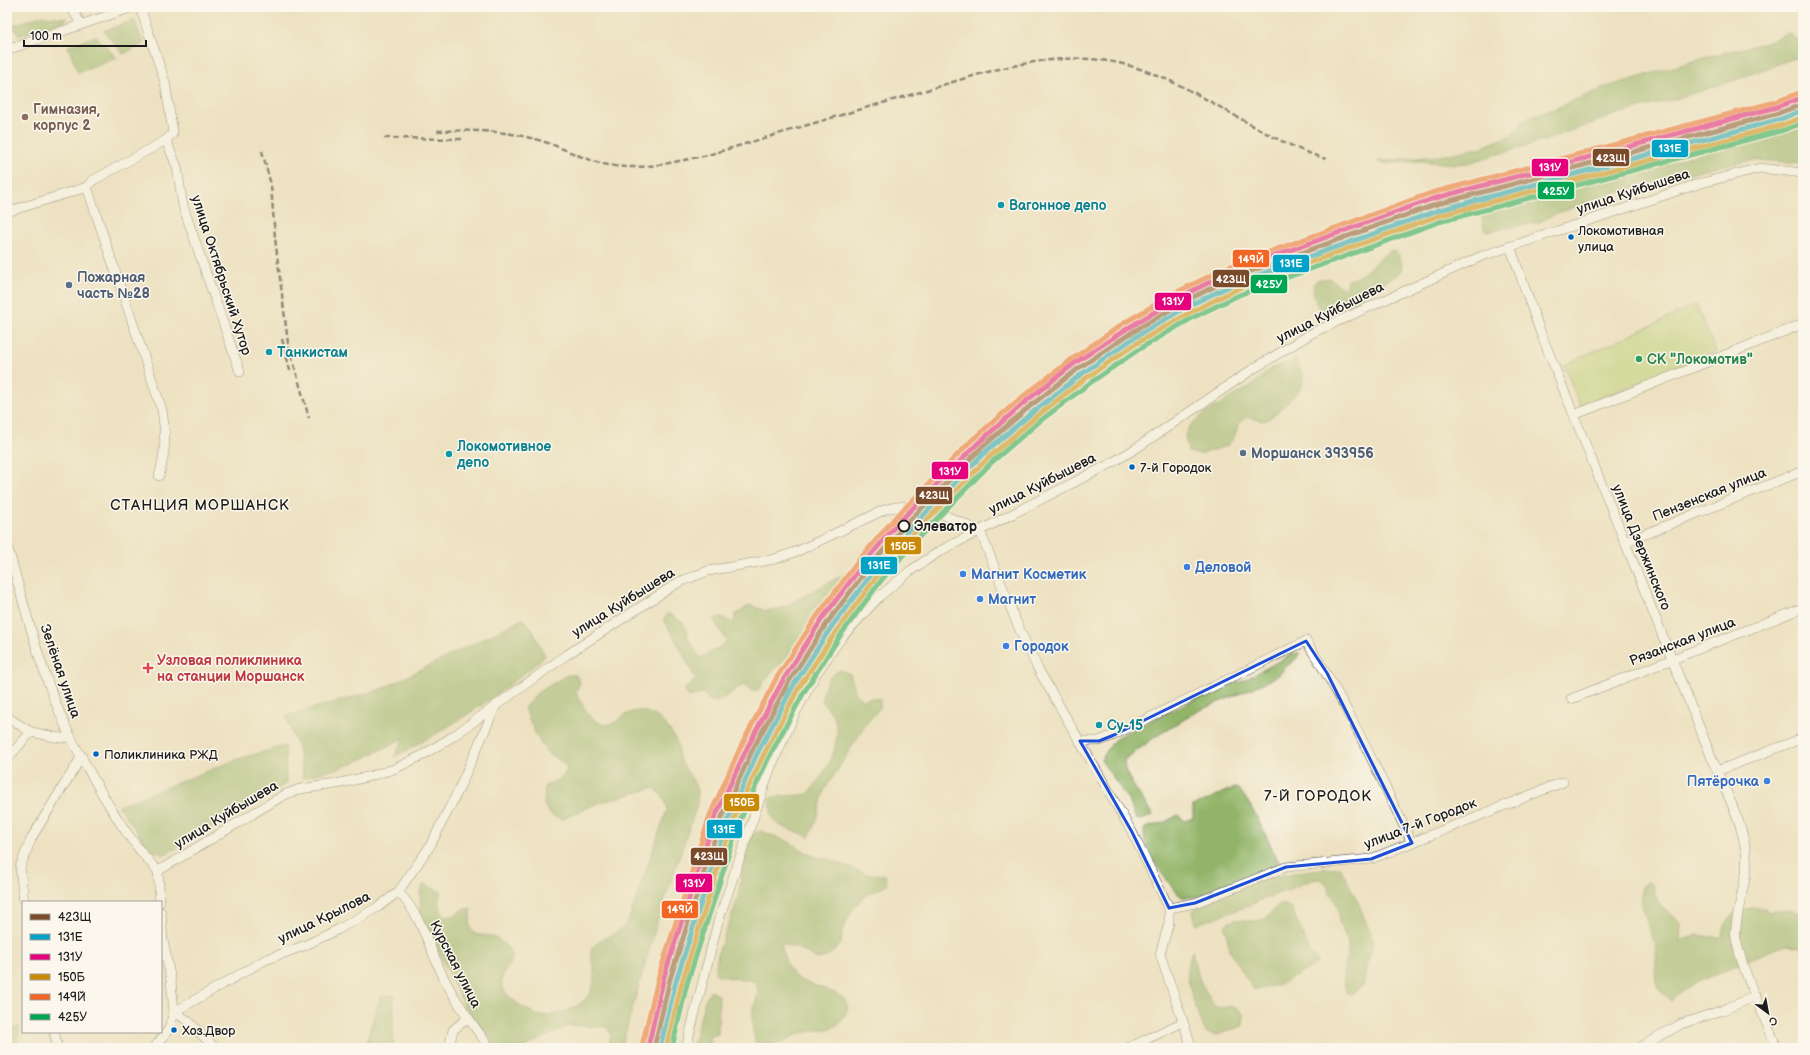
<svg xmlns="http://www.w3.org/2000/svg" width="1810" height="1055" font-family="'Balsamiq Sans',sans-serif">
  <rect width="100%" height="100%" fill="#fbf7ec"/>
  <filter id="ink" filterUnits="userSpaceOnUse"><feTurbulence type="fractalNoise" baseFrequency=".025" numOctaves="2"/><feDisplacementMap in="SourceGraphic" scale="8" xChannelSelector="R" yChannelSelector="G"/><feConvolveMatrix kernelMatrix="1 2 1 2 8 2 1 2 1" color-interpolation-filters="sRGB"/></filter>
  <filter id="wash" filterUnits="userSpaceOnUse"><feTurbulence type="fractalNoise" baseFrequency=".012" numOctaves="4" result="noise"/><feDisplacementMap in="SourceGraphic" scale="16" xChannelSelector="R" yChannelSelector="G"/><feGaussianBlur stdDeviation="0.9" result="paint"/><feColorMatrix in="noise" values="0 0 0 0 0 0 0 0 0 0 0 0 0 0 0 0 0 1.4 0 .05"/><feComposite in="paint" operator="in"/></filter>
  <g filter="url(#wash)">
    <rect width="100%" height="100%" fill="#ede1c1"/>
    <polygon fill="#b8d277" stroke="#6a774a" points="1696,305 1716,352 1580,406 1564,365"/>
    <g fill="#92b468" stroke="#576842">
      <polygon points="42,16 67,18 65,21 19,36 13,25"/>
      <polygon points="134,20 144,44 123,54 104,31"/>
      <polygon points="1788,33 1803,44 1803,55 1732,81 1675,99 1617,114 1543,141 1468,163 1455,164 1417,161 1384,164 1378,161 1440,156 1482,147 1505,138 1516,132 1522,122 1529,117 1554,109 1606,87 1714,55 1761,44"/>
      <polygon points="96,36 117,58 78,73 68,46"/>
      <polygon points="1797,129 1803,129 1803,163 1754,160 1713,167 1609,195 1555,214 1539,222 1491,231 1485,231 1479,208 1482,203 1547,191 1664,163"/>
      <path d="M1390 251H1394C1398 253 1400 256 1401 261 1407 278 1378 282 1369 289 1364 292 1362 297 1358 300 1347 307 1335 309 1323 314L1321 313 1313 292 1314 283 1317 280 1329 278 1343 288H1347V280C1363 279 1376 259 1390 251Z"/>
      <path d="M1295 360 1304 376 1301 389C1289 399 1279 415 1264 421L1246 417 1240 422 1233 439 1227 446 1200 454 1188 452 1185 435 1189 427 1195 421 1213 408 1254 384 1270 369Z"/>
      <path d="M846 573 851 579 848 586 840 591 799 649 773 670 758 690 751 691 745 685 738 688 717 702 709 700 704 693 689 697 684 690 696 679C685 659 677 638 663 621L668 613 682 622 687 630 688 638 700 658 720 647 727 641 714 620 719 617 734 623 735 615 750 605 766 611 782 608Z"/>
      <path d="M523 619 531 627 545 656C499 696 448 729 394 757L404 738 352 764 303 778 299 752 286 716 382 689Z"/>
      <path d="M1297 653H1300L1297 658 1287 666 1279 675 1253 688 1198 711 1155 737 1124 760C1122 775 1145 800 1152 815 1148 818 1141 821 1136 819L1129 801 1101 760 1114 740 1124 734 1218 688 1243 681 1288 656Z"/>
      <path d="M841 670 850 674 856 693 862 700 872 698 881 699 879 709 866 724 824 791 817 819 809 837C784 824 769 832 770 798 782 794 795 797 808 794 825 774 844 745 834 717 833 713 825 707 822 700 824 686 827 676 841 670Z"/>
      <path d="M567 675H576L580 683 576 691C582 705 594 731 614 723 619 720 624 715 629 713 651 704 671 727 678 745 679 749 677 754 679 757 683 768 692 776 696 787 698 792 697 800 697 805L658 919 621 1048H608L611 1035 607 1027 570 1025 522 1048H495L464 1006 421 913 420 892 424 884 441 892C437 903 438 908 446 916H455L462 909H471L470 927 476 935C488 935 494 936 504 944 523 960 497 971 502 986 507 1000 527 1009 538 1016 565 1016 598 1003 594 970 593 962 588 954 593 947 602 935 621 936 629 919L667 810C666 799 662 794 653 788L598 803 563 819 555 817 548 812 544 805 545 786 563 777 567 769C560 757 553 759 546 751 536 738 531 722 524 708L537 693Z"/>
      <polygon points="285,746 286,784 164,855 148,848 119,806 238,759"/>
      <path d="M1236 788C1247 792 1271 848 1279 862L1260 873 1198 897H1182C1170 888 1138 843 1145 828L1165 822 1178 815 1185 821 1193 818V806C1198 802 1204 802 1209 799 1218 795 1225 791 1236 788Z"/>
      <path d="M761 831 787 841 813 856 831 860 866 874 885 875 887 885C881 889 876 890 870 893 854 900 841 928 841 944L827 957 817 959 800 949 781 943C784 956 786 970 797 978 811 988 858 991 845 1015 837 1032 822 1029 806 1032 787 1036 780 1048 758 1048 753 1037 751 1022 753 1009 756 997 761 995 755 982 741 976 728 981 715 973L718 953 738 899 742 871 752 834Z"/>
      <polygon points="1340,867 1358,902 1373,940 1371,952 1366,966 1364,985 1352,994 1346,992 1343,976 1344,964 1348,956 1348,943 1339,922 1338,907 1326,884 1321,879 1312,880 1232,912 1196,924 1193,911 1197,907 1265,878 1312,870"/>
      <path d="M1648 882 1653 885 1656 897 1662 908 1677 918 1681 923 1680 941 1697 935 1721 938C1729 910 1737 908 1764 908L1767 912 1791 910 1803 914V949L1787 945 1769 951 1691 985 1675 996 1671 1001C1665 995 1658 990 1656 982 1654 971 1657 961 1656 951 1652 927 1637 908 1642 885Z"/>
      <path d="M1282 903 1292 909 1311 954 1316 958 1317 964 1281 984 1256 990 1253 989 1230 951 1225 926C1234 914 1249 924 1261 920 1271 917 1274 906 1282 903Z"/>
      <path d="M1192 951 1200 981 1214 1006C1227 1012 1234 998 1244 1016L1243 1026 1214 1036 1206 1032C1198 1019 1187 985 1187 969 1187 963 1191 957 1192 951Z"/>
      <polygon points="710,991 719,995 718,1034 709,1037 714,1048 692,1048 705,1000"/>
      <polygon points="394,995 393,1048 357,1048 366,1043 380,997"/>
      <polygon points="20,1026 18,1039 21,1048 7,1048 7,1030"/>
      <polygon points="1320,1043 1331,1048 1307,1048"/>
    </g>
  </g>
  <g filter="url(#ink)">
    <g fill="none" stroke-linecap="round" stroke-linejoin="round">
      <defs>
        <g id="minor">
          <polyline points="71,7 81,24"/>
          <polyline points="7,50 133,7"/>
          <polyline points="166,140 177,167 183,206 240,372"/>
          <path d="M87 187 162 410C166 436 166 451 159 476"/>
          <polyline points="7,212 87,187 92,181 166,140 173,133 165,82 140,7"/>
          <polyline points="1510,246 1540,331 1717,771 1803,738"/>
          <polyline points="1574,415 1803,324"/>
          <polyline points="980,531 1018,626 1038,669 1132,832 1169,908 1169,923 1160,954 1192,1048"/>
          <polyline points="1625,542 1803,471"/>
          <path d="M7 545C24 603 38 663 62 718 71 741 85 763 97 785 115 816 133 845 158 871L160 902"/>
          <polyline points="1571,699 1803,608"/>
          <polyline points="7,717 31,732"/>
          <path d="M1080 741H1099L1114 735 1306 641C1348 705 1379 774 1412 843"/>
          <polyline points="7,759 31,732 60,738 71,737"/>
          <path d="M1717 771C1731 802 1750 838 1746 873 1744 888 1733 927 1736 939 1744 977 1763 1013 1777 1048"/>
          <path d="M158 871 284 795 300 789 336 784 367 777 394 769 421 756 452 737 565 656 679 582 708 571 775 559 798 551 886 509C921 499 949 518 980 531"/>
          <path d="M398 892C421 914 429 948 443 976 456 1002 473 1025 490 1048"/>
          <polyline points="24,902 20,867 32,837 82,756"/>
          <polyline points="1169,908 1195,903 1286,867 1371,859 1563,782"/>
          <polyline points="174,1012 265,960 306,945 339,929 378,907 398,892 430,846 459,789 496,705"/>
          <polyline points="174,1012 187,1020 215,1048"/>
          <polyline points="54,1032 58,1048"/>
          <polyline points="154,1048 169,1029 174,1012 171,981 163,940 161,912"/>
          <polyline points="449,1048 453,1030 468,1018"/>
          <polyline points="686,1048 718,922 770,769 795,714 816,674 842,637 880,596 910,571 940,551 1110,464 1135,449 1253,369 1314,332 1482,256 1698,184 1760,168 1803,173"/>
          <polyline points="1128,1048 1183,1022"/>
          <polyline points="1639,1048 1681,1024 1723,1010 1756,996"/>
        </g>
      </defs>
      <use href="#minor" stroke="#3b3a35" stroke-width="10"/>
      <use href="#minor" stroke="#fff" stroke-width="9"/>
      <g stroke="#1c1c1c" stroke-width="2.5" stroke-dasharray="6 3" stroke-linecap="butt">
        <path d="M437 131C476 130 507 130 545 142 568 150 591 163 615 166 646 170 678 161 708 155 772 136 836 116 900 98 976 76 1056 43 1134 67 1203 88 1258 138 1326 159"/>
        <polyline points="384,138 462,139"/>
        <polyline points="262,151 271,185 275,238 288,343 309,418"/>
        <polyline points="1346,236 1423,201 1725,122 1803,95"/>
        <polyline points="282,339 291,374"/>
      </g>
      <defs>
        <polyline id="rail-1" points="654,1048 670,979 721,819 752,751 788,683 827,623 869,567 904,526 980,449 1029,407 1079,368 1131,333 1183,302 1232,278 1434,205 1779,113 1803,104"/>
        <polyline id="rail-2" points="660,1048 676,981 727,821 757,754 793,686 832,626 874,571 909,530 984,453 1033,412 1083,373 1134,338 1186,307 1234,284 1436,211 1781,119 1803,110"/>
        <polyline id="rail-3" points="648,1047 664,977 715,817 747,748 783,680 822,619 864,563 899,522 976,445 1025,402 1075,363 1128,328 1180,297 1230,272 1432,199 1777,107 1801,98"/>
        <polyline id="rail-4" points="666,1048 682,982 732,823 763,756 798,689 837,630 878,575 913,534 988,458 1037,416 1086,378 1137,343 1189,313 1237,289 1438,216 1782,125 1803,117"/>
        <polyline id="rail-5" points="642,1045 659,975 710,815 741,746 777,677 817,616 859,560 895,518 972,440 1021,398 1072,359 1124,323 1177,292 1228,267 1431,193 1775,102 1799,93"/>
        <polyline id="rail-6" points="672,1048 687,984 738,825 768,759 804,692 842,633 883,578 918,538 992,462 1040,421 1090,383 1141,348 1192,318 1239,295 1439,222 1784,130 1803,123"/>
      </defs>
      <use href="#rail-1" stroke="#fbf7ec" stroke-width="8"/>
      <use href="#rail-2" stroke="#fbf7ec" stroke-width="8"/>
      <use href="#rail-3" stroke="#fbf7ec" stroke-width="8"/>
      <use href="#rail-4" stroke="#fbf7ec" stroke-width="8"/>
      <use href="#rail-5" stroke="#fbf7ec" stroke-width="8"/>
      <use href="#rail-6" stroke="#fbf7ec" stroke-width="8"/>
      <use href="#rail-1" stroke="#7a4b2a" stroke-width="5"/>
      <use href="#rail-2" stroke="#01a2c5" stroke-width="5"/>
      <use href="#rail-3" stroke="#e5007d" stroke-width="5"/>
      <use href="#rail-4" stroke="#cb8a06" stroke-width="5"/>
      <use href="#rail-5" stroke="#f26522" stroke-width="5"/>
      <use href="#rail-6" stroke="#00a651" stroke-width="5"/>
    </g>
  </g>
  <path d="M0 0H1810V1055H0ZM1306 641 1327 673 1412 843 1371 859 1286 867 1195 903 1169 908 1132 832 1080 741H1099L1114 735Z" fill="#ede1c1" fill-opacity=".55" fill-rule="evenodd"/>
  <path fill="none" stroke="#1d4ed8" stroke-width="3" stroke-linejoin="round" d="M1306 641 1327 673 1412 843 1371 859 1286 867 1195 903 1169 908 1132 832 1080 741H1099L1114 735Z"/>
  <circle fill="#8d6e63" stroke="#fbf7ec" stroke-width="1.5" cx="25" cy="117" r="4"/>
  <g fill="#0f9aa8" stroke="#fbf7ec" stroke-width="1.5">
    <circle cx="1001" cy="205" r="4"/>
    <circle cx="269" cy="352" r="4"/>
    <circle cx="449" cy="454" r="4"/>
    <circle cx="1099" cy="725" r="4"/>
  </g>
  <g fill="#0065bd" stroke="#fbf7ec" stroke-width="1.5">
    <circle cx="1571" cy="237" r="3.5"/>
    <circle cx="1132" cy="467" r="3.5"/>
    <circle cx="96" cy="754" r="3.5"/>
    <circle cx="174" cy="1030" r="3.5"/>
  </g>
  <g fill="#5c6f8a" stroke="#fbf7ec" stroke-width="1.5">
    <circle cx="69" cy="285" r="4"/>
    <circle cx="1243" cy="453" r="4"/>
  </g>
  <circle fill="#2e9e5b" stroke="#fbf7ec" stroke-width="1.5" cx="1639" cy="359" r="4"/>
  <circle fill="#fbf7ec" stroke="#1c1c1c" stroke-width="2" cx="904" cy="526" r="5.5"/>
  <g fill="#3f7fe0" stroke="#fbf7ec" stroke-width="1.5">
    <circle cx="1187" cy="567" r="4"/>
    <circle cx="963" cy="574" r="4"/>
    <circle cx="980" cy="599" r="4"/>
    <circle cx="1006" cy="646" r="4"/>
    <circle cx="1767" cy="781" r="4"/>
  </g>
  <path fill="#e0444e" stroke="#fbf7ec" stroke-width="1.5" d="M146 662h4v4h4v4h-4v4h-4v-4h-4v-4h4z"/>
  <g text-anchor="middle" stroke-width="3" stroke-linejoin="round" paint-order="stroke">
    <g font-size="13" fill="#1c1c1c" stroke="#fbf7ec" text-anchor="start">
      <text x="1578" y="235">Локомотивная<tspan x="1578" dy="16">улица</tspan></text>
      <text x="1140" y="472">7-й Городок</text>
      <text x="104" y="759">Поликлиника РЖД</text>
      <text x="182" y="1035">Хоз.Двор</text>
    </g>
    <g font-size="14" font-weight="bold" fill="#785e54" stroke="#fbf7ec" text-anchor="start">
      <text x="33" y="114">Гимназия,<tspan x="33" dy="16">корпус 2</tspan></text>
    </g>
    <g font-size="14" fill="#1c1c1c" stroke="#fbf7ec">
      <text transform="translate(1633 191) rotate(-18)" y="5">улица Куйбышева</text>
      <text transform="translate(222 275) rotate(72)" y="5">улица Октябрьский Хутор</text>
      <text transform="translate(1330 312) rotate(-27)" y="5">улица Куйбышева</text>
      <text transform="translate(1042 483) rotate(-27)" y="5">улица Куйбышева</text>
      <text transform="translate(1709 494) rotate(-22)" y="5">Пензенская улица</text>
      <text transform="translate(1642 547) rotate(68)" y="5">улица Дзержинского</text>
      <text transform="translate(623 602) rotate(-32)" y="5">улица Куйбышева</text>
      <text transform="translate(1682 641) rotate(-21)" y="5">Рязанская улица</text>
      <text transform="translate(61 671) rotate(71)" y="5">Зелёная улица</text>
      <text transform="translate(226 814) rotate(-31)" y="5">улица Куйбышева</text>
      <text transform="translate(1420 823) rotate(-21)" y="5">улица 7-й Городок</text>
      <text transform="translate(324 917) rotate(-26)" y="5">улица Крылова</text>
      <text transform="translate(456 964) rotate(63)" y="5">Курская улица</text>
    </g>
    <g font-size="14" font-weight="bold" fill="#0d838f" stroke="#fbf7ec" text-anchor="start">
      <text x="1009" y="210">Вагонное депо</text>
      <text x="277" y="357">Танкистам</text>
      <text x="457" y="451">Локомотивное<tspan x="457" dy="16">депо</tspan></text>
      <text x="1107" y="730">Су-15</text>
    </g>
    <g font-size="14" font-weight="bold" fill="#4e5e75" stroke="#fbf7ec" text-anchor="start">
      <text x="77" y="282">Пожарная<tspan x="77" dy="16">часть №28</tspan></text>
      <text x="1251" y="458">Моршанск 393956</text>
    </g>
    <g font-size="14" font-weight="bold" fill="#27864d" stroke="#fbf7ec" text-anchor="start">
      <text x="1647" y="364">СК "Локомотив"</text>
    </g>
    <g font-size="14" font-weight="bold" fill="#1c1c1c" stroke="#fbf7ec" text-anchor="start">
      <text x="914" y="531">Элеватор</text>
    </g>
    <g font-size="14" font-weight="bold" fill="#366cbe" stroke="#fbf7ec" text-anchor="start">
      <text x="1195" y="572">Деловой</text>
      <text x="971" y="579">Магнит Косметик</text>
      <text x="988" y="604">Магнит</text>
      <text x="1014" y="651">Городок</text>
      <text x="1759" y="786" text-anchor="end">Пятёрочка</text>
    </g>
    <g font-size="14" font-weight="bold" fill="#be3a42" stroke="#fbf7ec" text-anchor="start">
      <text x="157" y="665">Узловая поликлиника<tspan x="157" dy="16">на станции Моршанск</tspan></text>
    </g>
    <g font-size="15" letter-spacing="1" fill="#1c1c1c" stroke="#fbf7ec">
      <text x="200" y="510">СТАНЦИЯ МОРШАНСК</text>
      <text x="1318" y="801">7-Й ГОРОДОК</text>
    </g>
  </g>
  <g stroke="#fbf7ec" stroke-width="1.5">
    <rect x="1651" y="139" width="38" height="19" rx="4" fill="#01a2c5"/>
    <rect x="1592" y="148" width="38" height="19" rx="4" fill="#7a4b2a"/>
    <rect x="1531" y="158" width="38" height="19" rx="4" fill="#e5007d"/>
    <rect x="1537" y="181" width="38" height="19" rx="4" fill="#00a651"/>
    <rect x="1232" y="249" width="38" height="19" rx="4" fill="#f26522"/>
    <rect x="1272" y="254" width="38" height="19" rx="4" fill="#01a2c5"/>
    <rect x="1212" y="269" width="38" height="19" rx="4" fill="#7a4b2a"/>
    <rect x="1250" y="274" width="38" height="20" rx="4" fill="#00a651"/>
    <rect x="1154" y="292" width="38" height="19" rx="4" fill="#e5007d"/>
    <rect x="931" y="461" width="38" height="19" rx="4" fill="#e5007d"/>
    <rect x="915" y="486" width="38" height="19" rx="4" fill="#7a4b2a"/>
    <rect x="884" y="536" width="38" height="19" rx="4" fill="#cb8a06"/>
    <rect x="860" y="556" width="38" height="19" rx="4" fill="#01a2c5"/>
    <rect x="723" y="793" width="37" height="19" rx="4" fill="#cb8a06"/>
    <rect x="706" y="819" width="37" height="20" rx="4" fill="#01a2c5"/>
    <rect x="690" y="847" width="38" height="19" rx="4" fill="#7a4b2a"/>
    <rect x="675" y="873" width="38" height="20" rx="4" fill="#e5007d"/>
    <rect x="661" y="900" width="38" height="19" rx="4" fill="#f26522"/>
  </g>
  <g font-size="11" text-anchor="middle" font-weight="bold" fill="#fff">
    <text x="1670" y="152">131Е</text>
    <text x="1611" y="162">423Щ</text>
    <text x="1550" y="171">131У</text>
    <text x="1556" y="195">425У</text>
    <text x="1251" y="263">149Й</text>
    <text x="1291" y="267">131Е</text>
    <text x="1231" y="283">423Щ</text>
    <text x="1269" y="288">425У</text>
    <text x="1173" y="305">131У</text>
    <text x="950" y="475">131У</text>
    <text x="934" y="499">423Щ</text>
    <text x="903" y="550">150Б</text>
    <text x="879" y="569">131Е</text>
    <text x="742" y="806">150Б</text>
    <text x="724" y="833">131Е</text>
    <text x="709" y="860">423Щ</text>
    <text x="694" y="887">131У</text>
    <text x="680" y="913">149Й</text>
  </g>
  <rect width="1810" height="1055" fill="none" stroke="#fbf7ec" stroke-width="24"/>
  <rect x="22" y="901" width="140" height="132" fill="#fbf7ec" stroke="#a29f99"/>
  <rect x="30" y="914" width="20" height="6" fill="#7a4b2a" stroke="#a29f99"/>
  <text x="58" y="921" font-size="12" fill="#1c1c1c">423Щ</text>
  <rect x="30" y="934" width="20" height="6" fill="#01a2c5" stroke="#a29f99"/>
  <text x="58" y="941" font-size="12" fill="#1c1c1c">131Е</text>
  <rect x="30" y="954" width="20" height="6" fill="#e5007d" stroke="#a29f99"/>
  <text x="58" y="961" font-size="12" fill="#1c1c1c">131У</text>
  <rect x="30" y="974" width="20" height="6" fill="#cb8a06" stroke="#a29f99"/>
  <text x="58" y="981" font-size="12" fill="#1c1c1c">150Б</text>
  <rect x="30" y="994" width="20" height="6" fill="#f26522" stroke="#a29f99"/>
  <text x="58" y="1001" font-size="12" fill="#1c1c1c">149Й</text>
  <rect x="30" y="1014" width="20" height="6" fill="#00a651" stroke="#a29f99"/>
  <text x="58" y="1021" font-size="12" fill="#1c1c1c">425У</text>
  <g transform="translate(1768 1013) rotate(148)" stroke="#fbf7ec" stroke-width="3" paint-order="stroke">
  <path d="M0-3L7 15L0 10L-7 15Z" fill="#1c1c1c"/>
  <text y="-6" font-size="11" font-weight="bold" text-anchor="middle" fill="#1c1c1c">С</text>
  </g>
  <path d="M24 40v6h122v-6" fill="none" stroke="#1c1c1c" stroke-width="2"/>
  <text x="30" y="40" font-size="12" fill="#1c1c1c" stroke="#fbf7ec" stroke-width="3" paint-order="stroke">100 m</text>
</svg>
